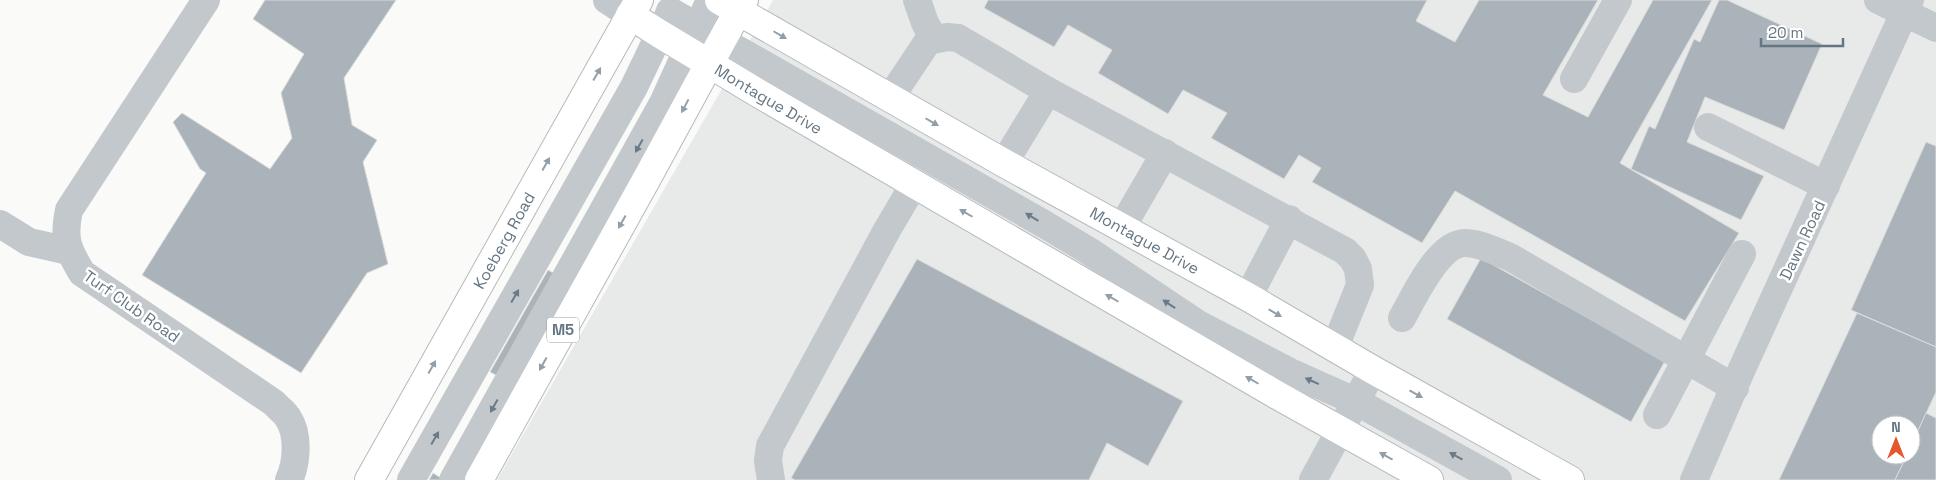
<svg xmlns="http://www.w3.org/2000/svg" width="1936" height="480" font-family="'Space Grotesk',sans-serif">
  <rect width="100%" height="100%" fill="#fafaf8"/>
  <path fill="#e8e9e9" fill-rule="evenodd" d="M773 0H1936V480H497ZM1881 425H1911V455H1881Z"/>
  <g fill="#aab3b9" stroke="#dcdcda">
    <polygon points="265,0 396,0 344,78 352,125 377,140 363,162 388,264 367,273 301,373 142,275 206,173 200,169 173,122 182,113 270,169 292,138 281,93 304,54 253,19"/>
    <polygon points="988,0 1427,0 1416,21 1455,42 1479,0 1598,0 1543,95 1588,117 1653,0 1712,0 1620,163 1739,233 1685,321 1455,191 1422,243 1312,182 1321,168 1299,155 1284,179 1211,138 1227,113 1183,90 1168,114 1098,73 1112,50 1068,25 1054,47 984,8"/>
    <polygon points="1719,0 1727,0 1822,44 1784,130 1705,97 1687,142 1764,176 1741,220 1631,169 1649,126 1655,129 1694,39 1700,42"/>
    <polygon points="1926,142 1936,146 1936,347 1851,310"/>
    <polygon points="1481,258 1665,361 1631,422 1447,319"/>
    <polygon points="917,259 1183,401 1148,466 1107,443 1089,480 795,480 791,478"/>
    <polygon points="548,270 558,276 496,375 490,372"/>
    <polygon points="1857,313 1936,347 1936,392 1911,446 1911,425 1881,425 1881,455 1907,455 1895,480 1779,480"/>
    <polygon points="1926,413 1936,418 1936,480 1895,480 1907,455 1911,455 1911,446"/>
    <polygon points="433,473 444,480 429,480"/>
  </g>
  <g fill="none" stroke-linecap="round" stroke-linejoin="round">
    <defs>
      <g id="major">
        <path id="s1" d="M719 0 1004 163 1248 297 1373 370 1570 480"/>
        <path id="s2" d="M630 15 660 34 758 93 1277 395 1429 480"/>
        <path id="s3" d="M369 480 639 0"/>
        <polyline points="479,480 646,180 744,0"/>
      </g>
    </defs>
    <use href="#major" stroke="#b5babe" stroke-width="30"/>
    <g stroke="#c3c8cc" stroke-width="28">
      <path d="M206 0 69 210C63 239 67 248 82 273L274 403C278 408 285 412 288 418 299 434 297 463 289 480"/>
      <polyline points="607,0 630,15"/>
      <polyline points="917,0 925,23 934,39"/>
      <polyline points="1878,0 1936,28"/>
      <polyline points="670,11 1044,224 1089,251 1198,324 1290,372 1357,402 1498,480"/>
      <polyline points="1574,79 1618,0"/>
      <polyline points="890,98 928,41 947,37 958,38 1048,91 1345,251 1353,259 1358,269 1360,285 1335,347"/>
      <polyline points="1708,127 1826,186"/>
      <polyline points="1004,163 1048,91"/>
      <polyline points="0,224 29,242 69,251"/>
      <polyline points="1122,227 1165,153"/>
      <polyline points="1248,297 1289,219"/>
      <path d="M1402 318C1414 297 1438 243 1465 243 1480 243 1497 252 1510 257L1735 388"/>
      <polyline points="1657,415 1742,254"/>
      <polyline points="411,480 634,87 669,14"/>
      <polyline points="453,480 663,103 710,0"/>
      <polyline points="771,480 768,461 770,446 887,230 914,184"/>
      <polyline points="1313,480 1373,370"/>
      <polyline points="1694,480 1741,371 1910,0"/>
    </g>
    <use href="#major" stroke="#fff" stroke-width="28"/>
  </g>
  <defs><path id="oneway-solid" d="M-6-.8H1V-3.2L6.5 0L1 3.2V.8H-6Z" transform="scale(1.25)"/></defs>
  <g fill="#939fa8">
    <use href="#oneway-solid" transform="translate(780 35) rotate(30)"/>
    <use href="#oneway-solid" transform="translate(597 74) rotate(-60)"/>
    <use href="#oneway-solid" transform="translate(685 106) rotate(118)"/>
    <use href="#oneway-solid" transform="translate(932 122) rotate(30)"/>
    <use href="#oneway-solid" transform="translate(546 164) rotate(-61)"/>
    <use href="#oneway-solid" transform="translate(966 213) rotate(-150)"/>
    <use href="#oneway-solid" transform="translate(622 222) rotate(119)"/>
    <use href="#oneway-solid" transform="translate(1112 298) rotate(-150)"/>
    <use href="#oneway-solid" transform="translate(1275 313) rotate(30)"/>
    <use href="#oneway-solid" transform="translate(543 364) rotate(119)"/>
    <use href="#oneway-solid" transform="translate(432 367) rotate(-61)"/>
    <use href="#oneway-solid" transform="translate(1252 380) rotate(-150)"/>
    <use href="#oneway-solid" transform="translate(1416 394) rotate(29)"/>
    <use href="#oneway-solid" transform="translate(1386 456) rotate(-151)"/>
  </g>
  <g fill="#6a7a87">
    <use href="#oneway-solid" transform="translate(639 146) rotate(119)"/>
    <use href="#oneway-solid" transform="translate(1032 217) rotate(-149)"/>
    <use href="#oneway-solid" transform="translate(515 296) rotate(-60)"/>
    <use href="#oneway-solid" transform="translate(1169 304) rotate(-146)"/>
    <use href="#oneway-solid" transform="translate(1312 381) rotate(-156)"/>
    <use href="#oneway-solid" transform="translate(494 406) rotate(119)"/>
    <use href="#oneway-solid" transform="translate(435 438) rotate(-60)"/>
    <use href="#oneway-solid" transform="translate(1456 456) rotate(-151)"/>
  </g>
  <g text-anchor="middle" stroke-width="5" stroke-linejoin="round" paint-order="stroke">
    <rect fill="#fff" stroke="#939fa8" stroke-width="1" x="547" y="317.5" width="32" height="25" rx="4"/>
    <g font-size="15" font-weight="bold" fill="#657683">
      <text x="563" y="335">M5</text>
    </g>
    <g font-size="16" fill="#657683" stroke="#fff">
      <text dy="6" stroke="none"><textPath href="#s2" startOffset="162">Montague Drive</textPath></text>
      <text dy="6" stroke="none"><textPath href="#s3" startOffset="275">Koeberg Road</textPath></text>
      <text dy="6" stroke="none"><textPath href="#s1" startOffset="489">Montague Drive</textPath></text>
      <text transform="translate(1802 240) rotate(-65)" y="6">Dawn Road</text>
      <text transform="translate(132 306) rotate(35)" y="6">Turf Club Road</text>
    </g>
  </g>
  <g transform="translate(1896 440)"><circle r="24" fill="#ffffff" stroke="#c1c8cd"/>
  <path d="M0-4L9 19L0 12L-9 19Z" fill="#e4572e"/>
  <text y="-8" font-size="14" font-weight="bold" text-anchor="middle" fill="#657683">N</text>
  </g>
  <path d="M1761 38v8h82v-8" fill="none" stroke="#657683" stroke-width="2.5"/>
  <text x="1768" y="38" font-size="15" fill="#657683" stroke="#ffffff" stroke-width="4" paint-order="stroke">20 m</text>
</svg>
